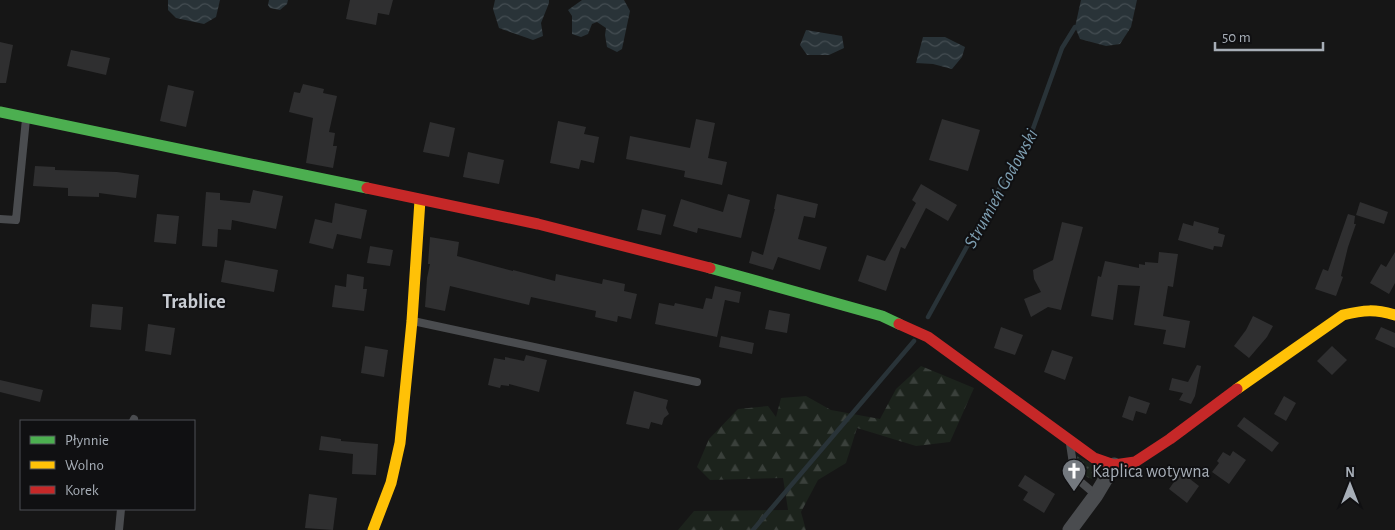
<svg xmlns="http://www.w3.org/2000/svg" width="1395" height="530" font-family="'Alegreya Sans',sans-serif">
  <defs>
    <pattern id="grass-dots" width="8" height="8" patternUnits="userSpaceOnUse" patternTransform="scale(1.25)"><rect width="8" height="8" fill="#1c231c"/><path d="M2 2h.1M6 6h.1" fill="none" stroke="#3a403b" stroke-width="1.8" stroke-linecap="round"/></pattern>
    <pattern id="forest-firs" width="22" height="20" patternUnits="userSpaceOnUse" patternTransform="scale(1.25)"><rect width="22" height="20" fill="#1c231c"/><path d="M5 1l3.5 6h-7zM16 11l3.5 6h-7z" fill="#3a403b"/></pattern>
    <pattern id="water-waves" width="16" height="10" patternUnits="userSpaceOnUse" patternTransform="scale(1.25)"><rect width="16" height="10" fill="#293338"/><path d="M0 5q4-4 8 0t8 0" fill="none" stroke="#454e53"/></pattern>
  </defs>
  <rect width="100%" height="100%" fill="#161616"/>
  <path fill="url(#grass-dots)" d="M1077 456 1092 464 1098 475 1097 479C1089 480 1084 475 1079 471Z"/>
  <polygon fill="url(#forest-firs)" points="921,366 974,388 950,442 916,446 857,428 846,463 818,480 801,512 806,530 678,530 694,511 788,510 783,478 710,480 697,467 709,439 738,409 768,406 776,417 781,398 806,396 831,410 880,419 896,389"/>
  <g fill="url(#water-waves)">
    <polygon points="168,0 220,0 216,17 204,24 176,18 168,10"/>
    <polygon points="269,0 288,0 287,4 280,10 270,8 268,5"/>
    <polygon points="495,0 549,0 549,3 541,23 543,36 533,40 499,28 493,9"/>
    <polygon points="582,0 624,0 630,11 622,49 617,52 607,47 605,35 606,28 597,22 592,24 588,34 581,37 572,34 572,16 568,10"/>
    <polygon points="1081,0 1137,0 1131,27 1120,44 1106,46 1080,39 1075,27"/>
    <polygon points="806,30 842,36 844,48 829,55 807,55 800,45"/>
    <polygon points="923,37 945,37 965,47 962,57 952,69 933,64 916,63"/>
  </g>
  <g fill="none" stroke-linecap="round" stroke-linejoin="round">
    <g stroke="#293338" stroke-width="4.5">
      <polyline points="928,317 991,203 1030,137 1062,48 1075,27"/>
      <polyline points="753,530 914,341"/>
    </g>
  </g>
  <g fill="#2f2f30">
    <polygon points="350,0 393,0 389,15 378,13 376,25 346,19"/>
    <polygon points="0,42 13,45 6,83 0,83"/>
    <polygon points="71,50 110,58 106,75 67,66"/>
    <polygon points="303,84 324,89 323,93 337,96 329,132 335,133 333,146 337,146 333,168 306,163 313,118 289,112 294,92 300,93"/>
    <polygon points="168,85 194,91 186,127 160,121"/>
    <polygon points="696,119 715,123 708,158 727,162 722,185 684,177 685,171 626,159 630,136 690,148"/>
    <polygon points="942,119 980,130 968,171 929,160"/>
    <polygon points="558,121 586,127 584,134 599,137 594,163 581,160 579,169 550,163"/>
    <polygon points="430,122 455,128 449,157 423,152"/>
    <polygon points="468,152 504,160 499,184 463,177"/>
    <polygon points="35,166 55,167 55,170 117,172 139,175 136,198 99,193 99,197 68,196 68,188 33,186"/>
    <polygon points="921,184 957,205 948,221 926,208 905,249 901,247 886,291 858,281 867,255 885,261 916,203 912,200"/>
    <polygon points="253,190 283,196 276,229 232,220 231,230 218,229 217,247 202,246 206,192 220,193 220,200 250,203"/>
    <polygon points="728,194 750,200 741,238 698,228 697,233 673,226 681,199 723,212"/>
    <polygon points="777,194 818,204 815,218 804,216 798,239 827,247 820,270 778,257 773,270 749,263 752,251 763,255 775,209 774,209"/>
    <polygon points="1360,202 1388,212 1384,224 1356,215"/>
    <polygon points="335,203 367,210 361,239 337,234 333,249 309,243 315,219 332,223"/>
    <polygon points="642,209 666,215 661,235 637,230"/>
    <polygon points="157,214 179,216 176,244 154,242"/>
    <polygon points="1348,214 1355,216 1354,224 1356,224 1348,247 1341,276 1343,277 1336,296 1315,289 1323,269 1328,271"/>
    <polygon points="1194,221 1219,228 1218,233 1225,235 1222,247 1214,246 1213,250 1178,240 1183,223 1193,226"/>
    <polygon points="1062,222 1083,227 1061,310 1048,307 1031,317 1024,299 1041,292 1034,279 1033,270 1053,260"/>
    <polygon points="430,237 459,242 457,256 513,271 513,270 555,281 556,274 602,284 603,279 625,284 624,291 637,294 631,319 618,316 617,322 595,317 596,311 531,297 529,305 450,286 445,311 425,307 427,278 430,264 428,264"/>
    <polygon points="370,246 393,250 390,266 367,263"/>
    <polygon points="1159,252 1178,254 1173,287 1168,286 1163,316 1190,321 1185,348 1163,344 1166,330 1134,325 1140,286 1118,285 1113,320 1091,316 1098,276 1101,277 1105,261 1139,268 1139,264 1145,265 1145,262 1158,263"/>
    <polygon points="1395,252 1395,283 1389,294 1370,283 1381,264 1386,267"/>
    <polygon points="225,260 278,270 274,292 221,282"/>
    <polygon points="347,274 364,277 363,289 367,289 364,311 332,307 335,285 346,287"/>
    <polygon points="715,286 741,292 739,303 725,300 717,337 655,324 659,303 674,306 675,303 703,309 706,298 712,299"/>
    <polygon points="92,304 123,307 121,330 90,327"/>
    <polygon points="769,310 790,314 787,333 765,329"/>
    <polygon points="1253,316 1273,326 1267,337 1249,358 1234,346 1246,330"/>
    <polygon points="148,324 175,328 171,355 145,351"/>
    <polygon points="1001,327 1023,335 1015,355 994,348"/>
    <polygon points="1381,327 1395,333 1395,348 1375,339"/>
    <polygon points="721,336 754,343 752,354 719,347"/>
    <polygon points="365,346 388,350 384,377 361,373"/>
    <polygon points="1332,346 1347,360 1332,375 1317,361"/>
    <polygon points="1052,350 1073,357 1065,380 1044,372"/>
    <polygon points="526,355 547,360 539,392 509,384 509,386 501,385 500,388 488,385 494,358 505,360 505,357 524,361"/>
    <polygon points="1197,365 1201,366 1195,396 1191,404 1179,400 1183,393 1169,390 1172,378 1188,382"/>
    <polygon points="0,380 43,390 40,402 0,392"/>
    <polygon points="634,391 668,400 666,408 669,414 664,418 662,425 651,422 649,429 626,424"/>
    <polygon points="1129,396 1150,403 1146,414 1136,411 1133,421 1122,417"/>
    <polygon points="1284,396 1296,403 1286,421 1274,414"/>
    <polygon points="1244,417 1279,443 1272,452 1237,426"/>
    <polygon points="321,436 341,439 341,441 378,444 376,475 352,474 353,454 319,450"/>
    <polygon points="1233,451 1246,460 1229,484 1212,472 1219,463 1217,461 1223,452 1230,456"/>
    <polygon points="1181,472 1199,486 1187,503 1169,489"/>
    <polygon points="1025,475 1055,494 1044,513 1023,500 1028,492 1018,486"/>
    <polygon points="309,494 337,498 333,530 305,528"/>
  </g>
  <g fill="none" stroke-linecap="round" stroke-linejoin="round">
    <g stroke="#4a4c4f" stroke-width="8">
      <polyline points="0,219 16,220 26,119"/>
      <polyline points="413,321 697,382"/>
      <polyline points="133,421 134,419"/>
      <polyline points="1070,444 1075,477 1096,495"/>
      <polyline points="119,530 121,509"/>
    </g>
    <polyline stroke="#4a4c4f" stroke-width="15" points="1070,530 1096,495 1114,465"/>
    <g stroke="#4caf50" stroke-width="11">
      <polyline points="0,112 367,188"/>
      <polyline points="710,268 882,316 899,324"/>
    </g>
    <g stroke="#ffc107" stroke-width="11">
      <path d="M1237 389 1343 315C1364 310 1375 309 1395 315"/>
      <polyline points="373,530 391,483 400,443 412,321 420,200"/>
    </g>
    <g stroke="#c62828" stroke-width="11">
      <polyline points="367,188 538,224 710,268"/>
      <polyline points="899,324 928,337 1094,458 1114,465 1135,462 1170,439 1237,389"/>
    </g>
  </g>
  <defs>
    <symbol id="church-pin" viewBox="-11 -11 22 30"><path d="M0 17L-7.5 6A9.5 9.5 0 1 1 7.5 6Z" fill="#74797f" stroke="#101012"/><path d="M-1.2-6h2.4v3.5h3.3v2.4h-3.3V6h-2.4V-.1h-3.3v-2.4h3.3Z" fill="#fff"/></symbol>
  </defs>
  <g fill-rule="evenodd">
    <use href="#church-pin" x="1060" y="457" width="28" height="38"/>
  </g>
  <g text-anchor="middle" stroke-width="4" stroke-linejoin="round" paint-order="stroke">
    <g font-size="18" fill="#a7aeb7" stroke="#101012" text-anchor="start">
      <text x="1092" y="477">Kaplica wotywna</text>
    </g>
    <g font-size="19" font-style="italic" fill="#7e9fb2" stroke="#101012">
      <text transform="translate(1000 188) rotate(-61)" y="7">Strumień Godowski</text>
    </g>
    <g font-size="20" font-weight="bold" fill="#c8ccd3" stroke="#101012">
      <text x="194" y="308">Trablice</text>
    </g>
  </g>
  <rect x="20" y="420" width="175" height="90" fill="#101012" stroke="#4c4f54"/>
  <rect x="30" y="436" width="25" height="8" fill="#4caf50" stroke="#4c4f54"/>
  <text x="65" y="445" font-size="15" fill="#a7aeb7">Płynnie</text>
  <rect x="30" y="461" width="25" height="8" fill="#ffc107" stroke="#4c4f54"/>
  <text x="65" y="470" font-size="15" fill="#a7aeb7">Wolno</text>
  <rect x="30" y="486" width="25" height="8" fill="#c62828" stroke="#4c4f54"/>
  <text x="65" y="495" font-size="15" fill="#a7aeb7">Korek</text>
  <g transform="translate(1350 485)" stroke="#101012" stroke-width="4" paint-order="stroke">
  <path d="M0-4L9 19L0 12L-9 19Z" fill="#a7aeb7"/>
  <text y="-8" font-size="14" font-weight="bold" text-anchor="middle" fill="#a7aeb7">N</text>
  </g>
  <path d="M1215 42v8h108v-8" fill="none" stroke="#a7aeb7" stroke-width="2.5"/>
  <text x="1222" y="42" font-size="15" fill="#a7aeb7" stroke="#101012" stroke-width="4" paint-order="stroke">50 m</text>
</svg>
